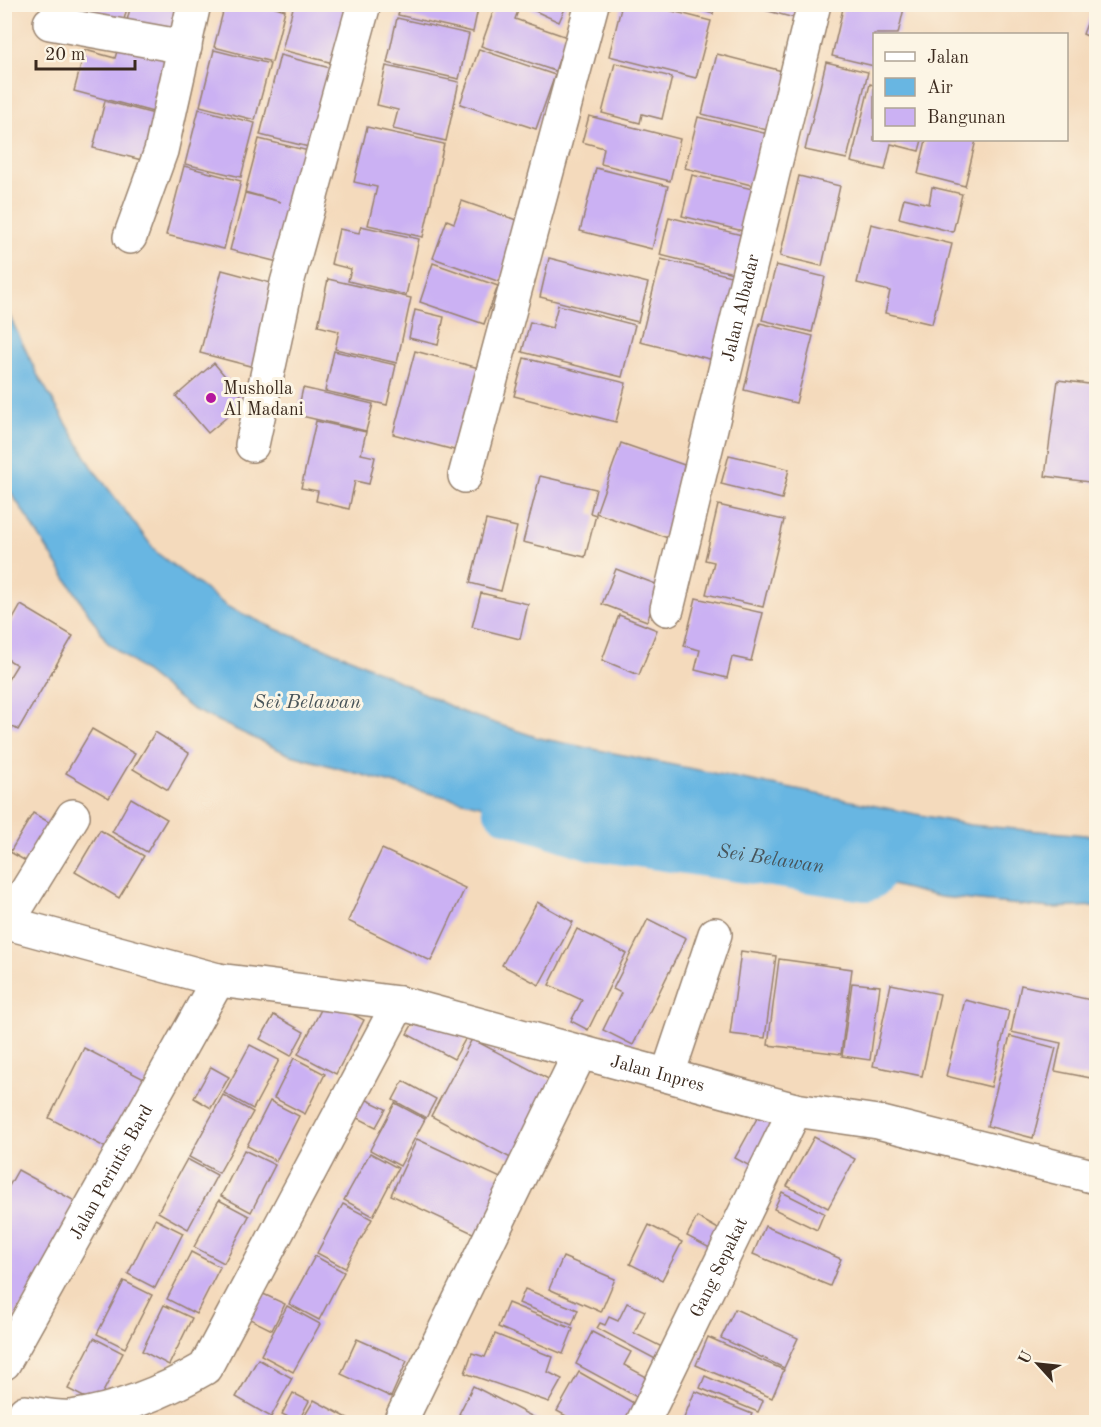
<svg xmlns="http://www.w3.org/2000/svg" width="1101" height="1427" font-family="'Old Standard TT',serif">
  <rect width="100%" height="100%" fill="#fcf5e5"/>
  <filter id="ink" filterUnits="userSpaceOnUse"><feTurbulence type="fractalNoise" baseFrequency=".0167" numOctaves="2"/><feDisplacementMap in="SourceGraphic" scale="12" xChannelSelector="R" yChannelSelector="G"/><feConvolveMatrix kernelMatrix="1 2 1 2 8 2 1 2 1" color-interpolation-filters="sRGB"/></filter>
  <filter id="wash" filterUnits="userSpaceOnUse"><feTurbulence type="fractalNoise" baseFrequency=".008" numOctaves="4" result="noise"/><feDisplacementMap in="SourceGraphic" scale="24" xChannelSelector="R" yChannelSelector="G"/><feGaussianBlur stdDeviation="1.35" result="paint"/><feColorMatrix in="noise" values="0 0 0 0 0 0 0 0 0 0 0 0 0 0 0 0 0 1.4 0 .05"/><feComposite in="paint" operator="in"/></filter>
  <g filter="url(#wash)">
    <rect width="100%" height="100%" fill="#f4dabc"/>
    <polygon fill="#68b6e2" stroke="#527080" stroke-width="1.5" points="4,304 37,374 94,470 157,553 228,607 278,630 355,660 462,712 539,738 970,825 1096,836 1096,906 1051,908 940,897 768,855 696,842 578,828 420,791 288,754 192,709 107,642 5,483"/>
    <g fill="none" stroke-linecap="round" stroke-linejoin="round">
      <path stroke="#68b6e2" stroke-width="58" id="s1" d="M511 805 592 831 866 872"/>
    </g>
    <g id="blocks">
      <g fill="#cbb1f3">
        <polygon points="78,4 128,4 123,24 76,12"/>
        <polygon points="131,4 186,4 177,38 126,25"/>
        <polygon points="225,4 266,4 285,10 272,62 214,47"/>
        <polygon points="294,4 352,4 337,64 282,50"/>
        <polygon points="401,4 479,4 473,32 398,15"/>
        <polygon points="496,4 518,11 515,19 567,37 555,71 481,46"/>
        <polygon points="520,4 567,4 559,22"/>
        <polygon points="622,4 645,4 711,21 696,78 609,56"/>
        <polygon points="682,4 715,4 713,14"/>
        <polygon points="742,4 806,4 802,20"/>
        <polygon points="844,4 905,4 898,34 874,34 874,66 832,56"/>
        <polygon points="1093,8 1096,10 1096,40 1083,34"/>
        <polygon points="397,18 469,34 459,79 387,63"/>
        <polygon points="120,41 172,54 157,113 74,91 85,50 115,58"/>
        <polygon points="479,49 555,75 536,129 460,104"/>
        <polygon points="214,50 270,64 255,120 200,106"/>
        <polygon points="717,54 790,73 775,132 702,114"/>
        <polygon points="280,55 334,69 313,148 260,135"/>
        <polygon points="826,62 868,72 847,159 805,150"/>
        <polygon points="615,63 672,77 662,119 642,114 640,123 602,113"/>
        <polygon points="386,66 459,82 446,141 393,129 398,110 377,105"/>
        <polygon points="870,84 874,85 874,140 922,140 919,151 891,144 885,170 851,162"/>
        <polygon points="105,101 158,115 146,161 93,148"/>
        <polygon points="199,109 255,123 241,177 185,164"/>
        <polygon points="589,116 680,139 670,181 601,164 604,148 582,142"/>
        <polygon points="698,117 772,135 759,187 685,168"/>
        <polygon points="367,127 444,144 423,237 368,225 377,187 354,182"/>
        <polygon points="259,139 309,151 286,264 230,250 245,193 281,202 245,192"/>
        <polygon points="926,140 976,140 965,186 918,174"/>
        <polygon points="184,166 241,181 224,249 166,235"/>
        <polygon points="596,168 668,186 652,249 580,231"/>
        <polygon points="692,175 757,190 747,232 682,216"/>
        <polygon points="799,176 840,186 822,266 780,256"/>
        <polygon points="932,187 962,194 953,232 899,218 904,198 929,204"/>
        <polygon points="462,201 522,222 500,282 433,258 447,220 454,223"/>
        <polygon points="669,217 746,236 737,274 660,255"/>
        <polygon points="871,224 952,244 932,324 885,313 890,291 857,283"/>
        <polygon points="361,226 419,239 406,295 348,281 351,269 331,264 339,229 359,233"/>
        <polygon points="549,258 648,283 638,322 540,297"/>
        <polygon points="661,259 739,278 718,361 640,342"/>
        <polygon points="433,263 498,286 484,324 420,302"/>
        <polygon points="776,265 825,277 812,332 762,320"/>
        <polygon points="222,270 282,286 254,367 200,353"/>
        <polygon points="328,279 411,298 397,363 335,349 339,331 318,326"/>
        <polygon points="558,305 635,325 622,377 522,352 530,322 552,328"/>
        <polygon points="415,310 444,317 438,345 409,338"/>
        <polygon points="760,323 813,336 796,403 744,390"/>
        <polygon points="334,351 396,365 387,405 325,391"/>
        <polygon points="415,351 479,368 458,451 393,434"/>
        <polygon points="524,358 626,383 616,422 514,396"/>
        <polygon points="214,363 246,401 208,433 176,396"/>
        <polygon points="1058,380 1096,385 1096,483 1045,476"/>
        <polygon points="303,388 373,404 366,431 297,415"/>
        <polygon points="316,421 366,432 361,454 375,457 369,484 355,481 349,509 316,501 318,491 301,488"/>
        <polygon points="621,443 693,468 668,538 596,513"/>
        <polygon points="729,455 789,469 782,499 721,484"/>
        <polygon points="540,476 596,489 590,513 596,515 585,557 523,542"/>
        <polygon points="718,505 784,520 763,607 706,594 714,562 705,560"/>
        <polygon points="486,520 517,527 501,591 470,583"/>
        <polygon points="616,569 661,586 647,621 602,604"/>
        <polygon points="481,593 528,604 520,639 472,627"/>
        <polygon points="696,598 763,613 751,661 732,657 727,678 695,670 700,650 684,646"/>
        <polygon points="21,605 73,636 18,730 4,722 4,686 17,665 4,657 4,635"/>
        <polygon points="619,615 657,630 639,675 602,660"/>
        <polygon points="92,729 135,754 109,798 66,773"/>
        <polygon points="155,732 189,753 168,790 133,769"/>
        <polygon points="131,798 167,819 147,852 112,832"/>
        <polygon points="33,813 59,828 36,867 10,852"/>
        <polygon points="100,830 144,856 119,898 75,872"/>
        <polygon points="382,849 465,888 431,961 348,921"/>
        <polygon points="537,902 573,922 539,985 502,965"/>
        <polygon points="648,919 686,938 633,1045 603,1030 621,993 613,989"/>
        <polygon points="577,929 626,953 588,1030 571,1021 582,1000 549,985"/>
        <polygon points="741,951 776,956 765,1038 730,1034"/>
        <polygon points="779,959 852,969 841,1054 768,1045"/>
        <polygon points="852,983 880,986 870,1060 842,1056"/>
        <polygon points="891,984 940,994 922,1076 873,1066"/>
        <polygon points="1021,985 1096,1001 1096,1079 1055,1071 1061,1043 1011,1032"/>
        <polygon points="326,1000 364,1020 336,1074 298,1054"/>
        <polygon points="965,1000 1009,1011 991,1087 946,1076"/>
        <polygon points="420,1011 467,1036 454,1059 407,1034"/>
        <polygon points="274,1015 304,1032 291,1056 260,1039"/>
        <polygon points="1010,1036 1056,1048 1033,1138 987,1126"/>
        <polygon points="472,1039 560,1085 520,1163 431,1116"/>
        <polygon points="250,1045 279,1060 253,1109 224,1093"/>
        <polygon points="84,1048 148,1081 112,1151 49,1118"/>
        <polygon points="294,1058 325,1074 305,1114 274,1098"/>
        <polygon points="211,1067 229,1077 211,1108 194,1098"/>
        <polygon points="403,1081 436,1099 426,1118 393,1100"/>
        <polygon points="223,1095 253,1112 219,1173 189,1157"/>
        <polygon points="363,1098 386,1109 376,1127 354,1116"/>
        <polygon points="270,1101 299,1116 276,1161 247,1146"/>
        <polygon points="395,1103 425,1119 400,1166 370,1150"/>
        <polygon points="760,1113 782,1125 757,1170 735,1158"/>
        <polygon points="814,1137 855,1159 828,1208 787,1186"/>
        <polygon points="417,1139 505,1180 479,1236 391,1195"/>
        <polygon points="244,1150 275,1165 251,1212 221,1196"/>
        <polygon points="370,1153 398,1168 373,1216 344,1200"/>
        <polygon points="187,1159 217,1175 188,1229 158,1212"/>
        <polygon points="18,1170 84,1206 4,1335 4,1195"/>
        <polygon points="782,1192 824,1213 817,1230 774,1209"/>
        <polygon points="219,1200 249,1216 224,1263 194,1247"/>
        <polygon points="343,1204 372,1219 345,1268 317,1253"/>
        <polygon points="697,1217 731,1236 721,1254 687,1236"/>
        <polygon points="155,1219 183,1233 155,1288 128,1274"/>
        <polygon points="649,1225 682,1242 662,1280 630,1264"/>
        <polygon points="765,1226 841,1259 830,1286 753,1254"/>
        <polygon points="191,1252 220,1267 196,1314 167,1299"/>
        <polygon points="315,1256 344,1272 319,1320 289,1304"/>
        <polygon points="563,1257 615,1279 601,1312 549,1289"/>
        <polygon points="124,1281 152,1295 125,1348 97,1334"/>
        <polygon points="525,1289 578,1310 572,1325 519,1303"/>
        <polygon points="259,1292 285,1304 272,1330 246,1317"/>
        <polygon points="508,1303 573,1329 563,1354 498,1327"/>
        <polygon points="627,1303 645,1311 634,1333 668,1350 661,1362 597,1328 600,1323 605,1325 609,1317 618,1321"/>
        <polygon points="164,1305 192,1318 169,1365 142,1351"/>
        <polygon points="287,1306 320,1324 293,1372 261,1355"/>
        <polygon points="735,1309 798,1338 784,1368 721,1338"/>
        <polygon points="592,1332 631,1352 624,1365 656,1382 646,1402 576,1364"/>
        <polygon points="495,1334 553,1357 548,1372 562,1379 549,1402 465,1373 472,1353 485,1357"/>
        <polygon points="708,1337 784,1370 772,1398 696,1365"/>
        <polygon points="94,1338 123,1353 97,1404 68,1389"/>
        <polygon points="357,1339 407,1361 391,1397 341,1374"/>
        <polygon points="258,1359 292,1378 271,1417 236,1397"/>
        <polygon points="579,1372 637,1405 627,1422 577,1422 557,1411"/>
        <polygon points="705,1376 763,1401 758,1412 700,1388"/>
        <polygon points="473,1386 539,1420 537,1422 476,1422 459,1414"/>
        <polygon points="695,1391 752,1414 748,1422 694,1422 684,1418"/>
        <polygon points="293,1393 309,1401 298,1422 282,1414"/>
        <polygon points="314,1400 355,1422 301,1422"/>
      </g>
    </g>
  </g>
  <g filter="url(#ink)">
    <use href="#blocks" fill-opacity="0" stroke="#98826d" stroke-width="1.5"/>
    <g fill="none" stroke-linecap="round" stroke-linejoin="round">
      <defs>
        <g id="minor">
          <polyline points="50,23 185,47"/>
          <polyline points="130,237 161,151 194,4"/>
          <polyline points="252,445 287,283 364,4"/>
          <polyline points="465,476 592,4"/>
          <path id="s2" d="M667 609 814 4"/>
          <path id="s3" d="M4 922 218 980 399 1003 795 1110 878 1122 1096 1177"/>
          <polyline points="7,923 73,816"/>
          <polyline points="668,1074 715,934"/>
          <path id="s4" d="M4 1363 218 980"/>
          <path d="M25 1412C39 1414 57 1418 71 1417 119 1410 164 1392 205 1368L399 1003"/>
          <polyline points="400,1422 580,1053"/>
          <path id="s5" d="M643 1422 795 1110"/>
        </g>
      </defs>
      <use href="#minor" stroke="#98826d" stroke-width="36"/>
      <use href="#minor" stroke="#fff" stroke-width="33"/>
    </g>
  </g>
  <circle fill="#b5179e" stroke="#fcf5e5" stroke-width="2" cx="211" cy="398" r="6"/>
  <g text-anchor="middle" stroke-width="6" stroke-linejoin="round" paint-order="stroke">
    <g font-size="18" fill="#3b2a1e" stroke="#fcf5e5">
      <text dy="6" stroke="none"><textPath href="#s2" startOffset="310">Jalan Albadar</textPath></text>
      <text dy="6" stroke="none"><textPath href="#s3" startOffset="672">Jalan Inpres</textPath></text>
      <text dy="6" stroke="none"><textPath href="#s4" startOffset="219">Jalan Perintis Bard</textPath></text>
      <text dy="6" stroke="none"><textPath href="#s5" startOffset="172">Gang Sepakat</textPath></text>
    </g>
    <g font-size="18" fill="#3b2a1e" stroke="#fcf5e5" text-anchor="start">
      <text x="223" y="394">Musholla<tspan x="223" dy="21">Al Madani</tspan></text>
    </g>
    <g font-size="20" font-style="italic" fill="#485459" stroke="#fcf5e5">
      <text x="307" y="708">Sei Belawan</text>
      <text dy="7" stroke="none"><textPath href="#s1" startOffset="266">Sei Belawan</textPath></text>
    </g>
  </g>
  <rect width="1101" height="1427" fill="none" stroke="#fcf5e5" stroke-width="24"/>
  <rect x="873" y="33" width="195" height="108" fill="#fcf5e5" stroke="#afa495" stroke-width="1.5"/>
  <rect x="885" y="52" width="30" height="9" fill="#ffffff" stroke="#afa495" stroke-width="1.5"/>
  <text x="927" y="63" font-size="18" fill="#3b2a1e">Jalan</text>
  <rect x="885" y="78" width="30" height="18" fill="#68b6e2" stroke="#afa495" stroke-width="1.5"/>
  <text x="927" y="93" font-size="18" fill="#3b2a1e">Air</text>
  <rect x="885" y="108" width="30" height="18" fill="#cbb1f3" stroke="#afa495" stroke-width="1.5"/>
  <text x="927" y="123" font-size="18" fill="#3b2a1e">Bangunan</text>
  <g transform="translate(1038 1364) rotate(297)" stroke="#fcf5e5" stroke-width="4.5" paint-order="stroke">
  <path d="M0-4.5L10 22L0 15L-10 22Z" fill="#3b2a1e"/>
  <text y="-9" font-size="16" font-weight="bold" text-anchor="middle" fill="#3b2a1e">U</text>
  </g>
  <path d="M36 60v9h99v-9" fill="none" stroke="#3b2a1e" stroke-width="3"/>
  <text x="45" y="60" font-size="18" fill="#3b2a1e" stroke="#fcf5e5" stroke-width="4.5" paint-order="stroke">20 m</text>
</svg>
